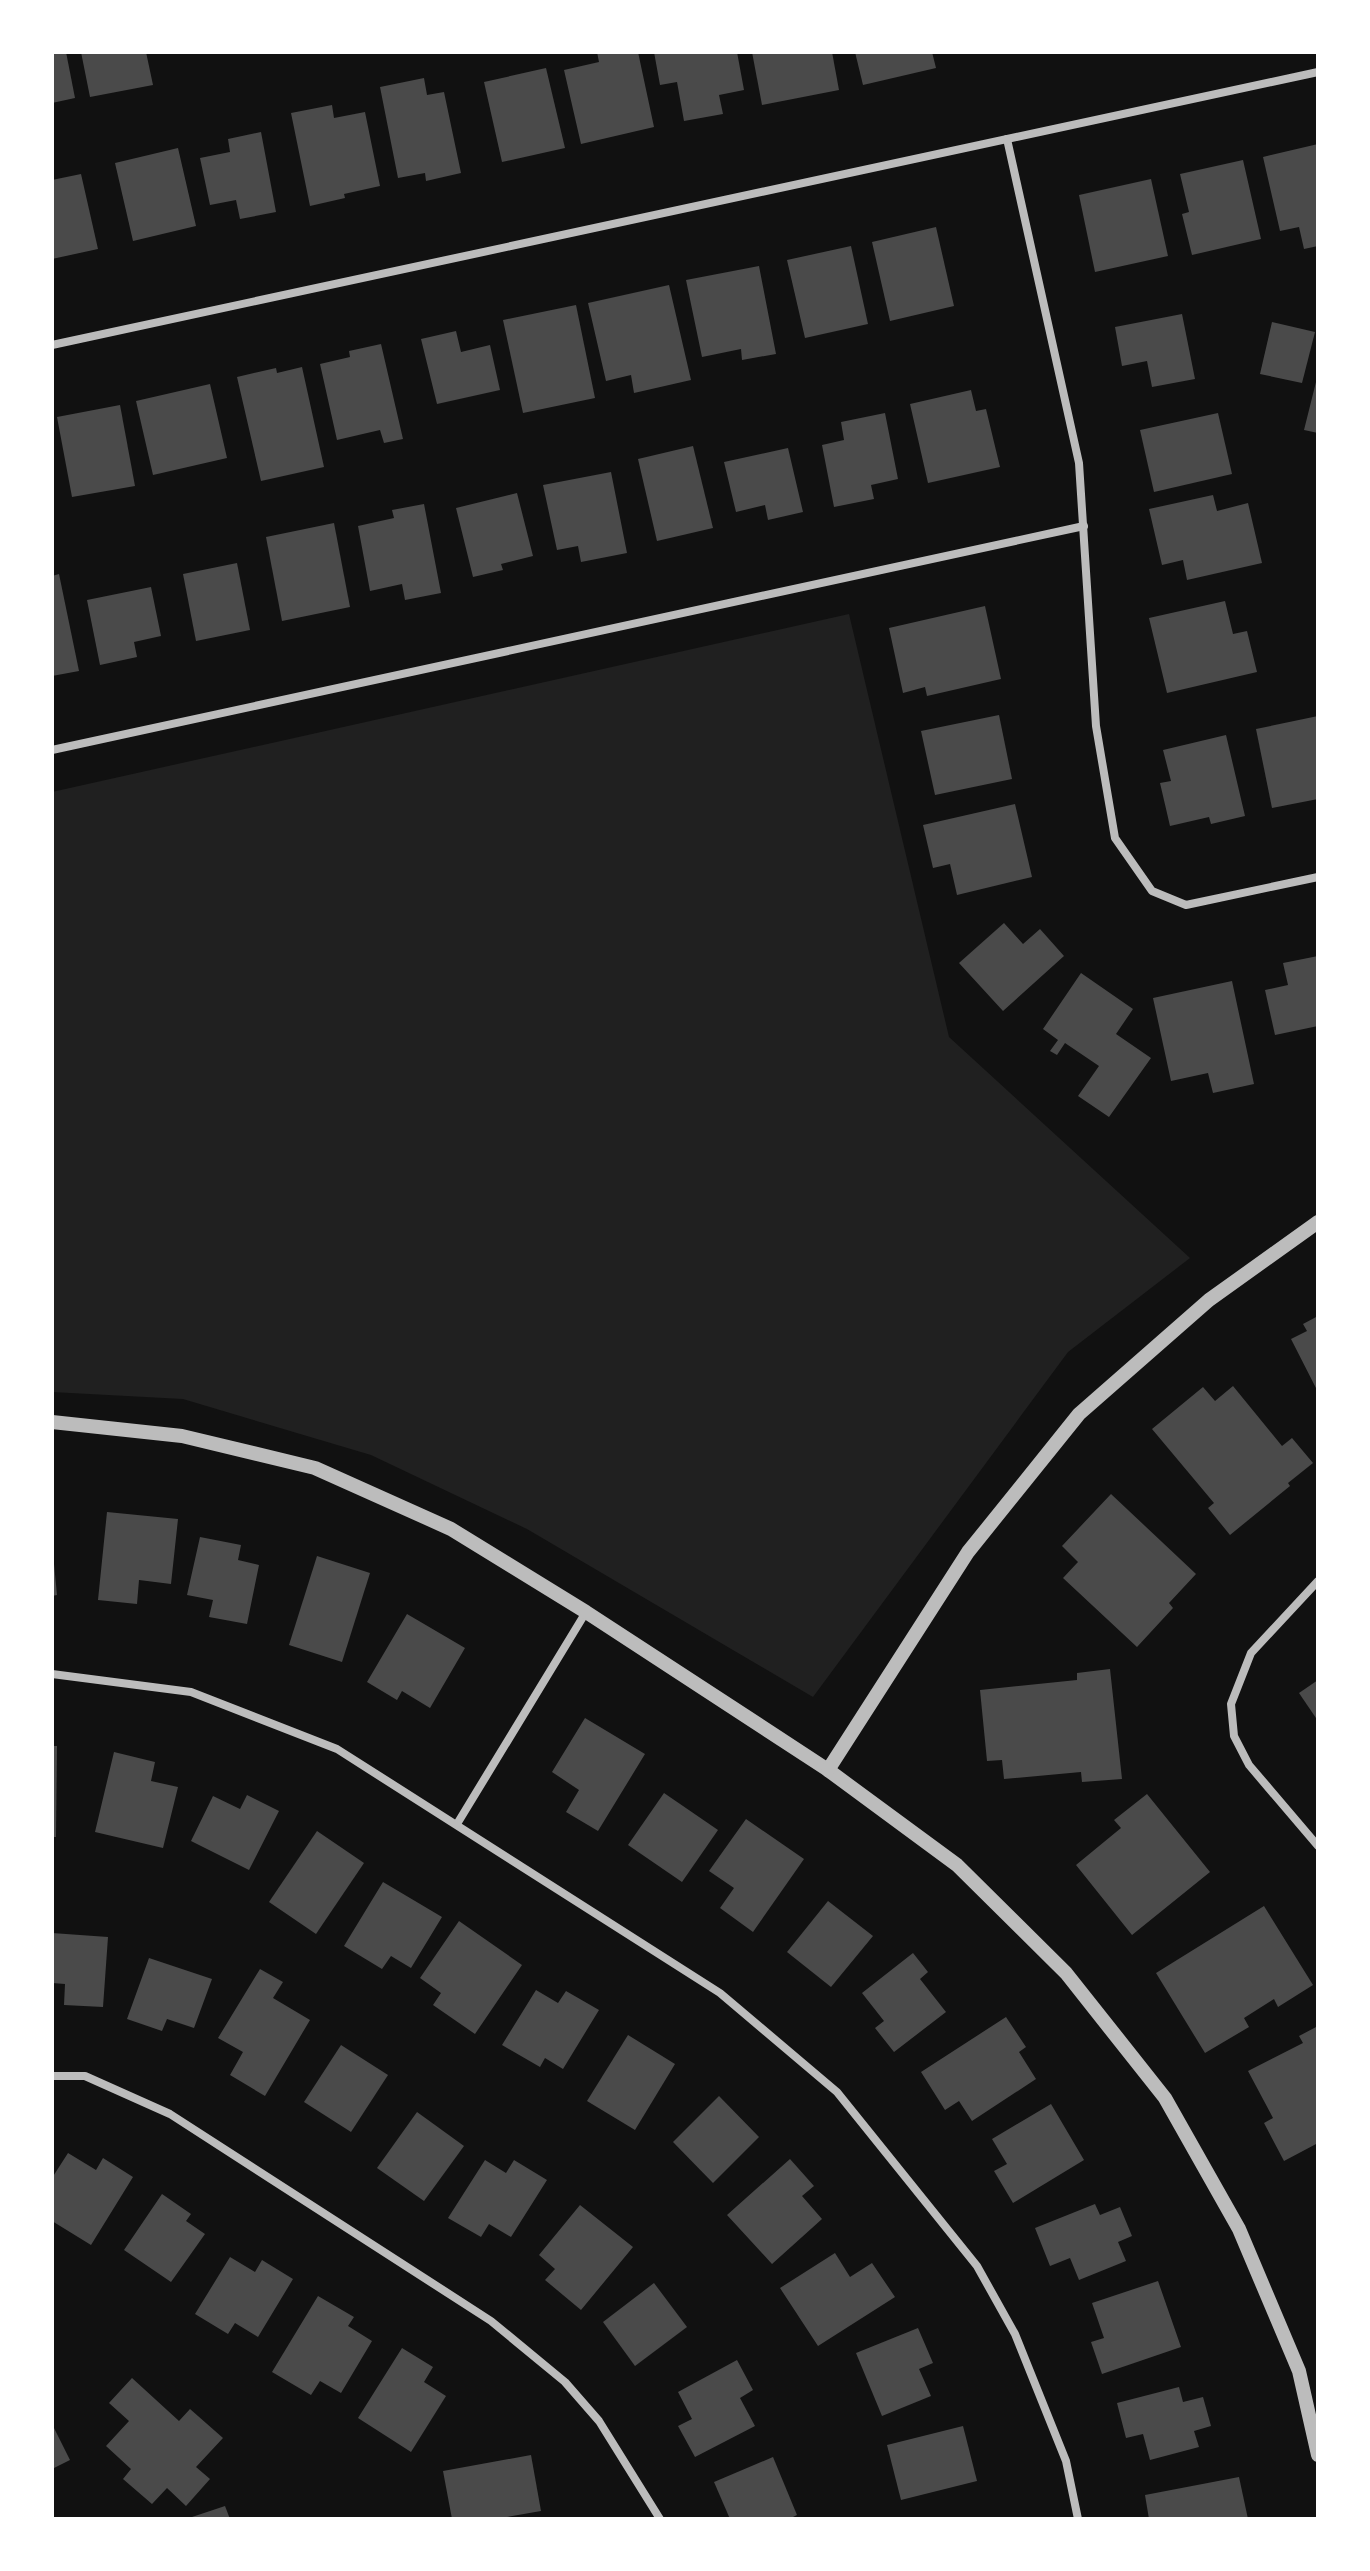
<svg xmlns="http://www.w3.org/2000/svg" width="1370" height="2571" font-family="'PT Sans Narrow',sans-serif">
  <rect width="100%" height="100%" fill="#111"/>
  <polygon fill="#202020" points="849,614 949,1037 1190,1258 1068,1352 813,1697 527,1529 371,1455 183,1399 52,1392 52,792"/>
  <g fill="#4a4a4a">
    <polygon points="52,52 66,52 75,98 52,103"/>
    <polygon points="81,52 146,52 153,85 90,97"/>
    <polygon points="597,52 638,52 654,127 581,144 564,70 599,62"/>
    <polygon points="654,52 737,52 744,90 719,95 723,114 684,121 677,82 660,85"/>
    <polygon points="752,52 832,52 839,90 762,105"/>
    <polygon points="855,52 932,52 936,68 863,85"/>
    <polygon points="546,68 565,148 502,162 484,82"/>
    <polygon points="424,78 427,95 444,92 461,173 426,181 425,173 398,178 380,87"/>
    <polygon points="332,105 334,118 365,112 380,186 344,194 345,198 310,206 291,113"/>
    <polygon points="261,132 276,212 240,219 236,200 210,205 200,158 230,152 228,139"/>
    <polygon points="1318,144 1318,246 1304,249 1299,227 1280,231 1263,157"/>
    <polygon points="178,148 196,226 133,241 115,163"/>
    <polygon points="1243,160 1261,239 1192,255 1182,214 1189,212 1180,174"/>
    <polygon points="81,174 98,249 52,259 52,180"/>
    <polygon points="1151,179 1168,256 1095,272 1079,195"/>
    <polygon points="936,227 954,306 890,321 872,242"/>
    <polygon points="851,246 868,324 805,338 787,260"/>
    <polygon points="759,266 776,354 742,360 741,349 702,357 686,280"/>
    <polygon points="669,285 691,380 634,393 631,375 606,381 588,303"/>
    <polygon points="576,305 595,398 523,413 503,320"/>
    <polygon points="1182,314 1195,379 1152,387 1147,361 1122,366 1115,327"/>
    <polygon points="1272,322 1315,332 1302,383 1260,374"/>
    <polygon points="456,331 461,352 490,345 500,390 437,404 421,339"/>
    <polygon points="381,344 403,439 384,443 380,430 337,440 320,364 350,357 349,351"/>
    <polygon points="302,367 324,467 261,481 237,377 276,368 277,373"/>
    <polygon points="1317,378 1318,378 1318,433 1304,430"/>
    <polygon points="210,384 227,458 153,475 136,401"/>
    <polygon points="971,390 976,411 986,409 1000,467 928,483 910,404"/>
    <polygon points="120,405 135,486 72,497 57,417"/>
    <polygon points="885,413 898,479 871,485 874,499 834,507 822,445 844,440 841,422"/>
    <polygon points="1218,413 1232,474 1154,492 1140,430"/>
    <polygon points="693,446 713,528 657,541 638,459"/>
    <polygon points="788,448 803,512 768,520 765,505 736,512 724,462"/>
    <polygon points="611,472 627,553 581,562 578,546 557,550 543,485"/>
    <polygon points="517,493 533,556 501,564 503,570 473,577 456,508"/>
    <polygon points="1213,495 1217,511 1248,503 1262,563 1187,580 1183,560 1162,565 1149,509"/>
    <polygon points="424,504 441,593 405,600 402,584 370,591 358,526 394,518 392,510"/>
    <polygon points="334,523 350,607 282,621 266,537"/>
    <polygon points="237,563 250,630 196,641 183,574"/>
    <polygon points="59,574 79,671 52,676 52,576"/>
    <polygon points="151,587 161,636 134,642 137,657 100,665 87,600"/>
    <polygon points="1225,601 1233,634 1247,631 1257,672 1167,693 1149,618"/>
    <polygon points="985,606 1001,679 927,696 925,687 903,693 889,628"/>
    <polygon points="999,715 1012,779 935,795 921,731"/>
    <polygon points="1318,716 1318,799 1272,808 1256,729"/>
    <polygon points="1226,735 1245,816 1211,824 1209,817 1170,826 1160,783 1171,781 1163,750"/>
    <polygon points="1015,804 1032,877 957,895 950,864 933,868 923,825"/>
    <polygon points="1004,923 1023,944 1040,929 1064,956 1003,1011 959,963"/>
    <polygon points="1318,956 1318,1026 1275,1035 1265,990 1288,985 1283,963"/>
    <polygon points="1081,973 1133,1009 1116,1034 1151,1058 1109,1117 1078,1096 1099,1066 1065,1043 1057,1055 1050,1051 1058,1040 1043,1029"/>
    <polygon points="1232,981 1254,1084 1213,1093 1208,1073 1171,1081 1153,998"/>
    <polygon points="1318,1316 1318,1392 1291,1339 1307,1331 1303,1324"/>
    <polygon points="1233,1386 1282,1446 1292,1438 1313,1463 1288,1483 1290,1486 1230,1535 1208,1508 1214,1503 1152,1429 1203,1387 1215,1401"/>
    <polygon points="1111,1494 1196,1574 1169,1603 1173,1608 1137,1647 1063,1578 1078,1562 1062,1546"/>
    <polygon points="107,1512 178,1519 171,1584 139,1580 137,1604 98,1600"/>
    <polygon points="200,1537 241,1545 238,1560 259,1565 247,1624 209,1617 213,1600 187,1595"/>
    <polygon points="317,1556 370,1573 342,1662 289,1645"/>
    <polygon points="52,1564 54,1564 57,1595 52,1596"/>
    <polygon points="407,1614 465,1648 430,1708 402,1691 397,1700 367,1682"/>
    <polygon points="1110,1669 1122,1779 1082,1782 1081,1772 1004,1779 1002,1760 987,1761 980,1690 1077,1680 1077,1673"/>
    <polygon points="1318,1680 1318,1721 1299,1693"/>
    <polygon points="585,1718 645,1754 598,1831 566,1812 579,1790 552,1772"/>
    <polygon points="52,1746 57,1746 56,1837 52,1837"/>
    <polygon points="114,1752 155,1762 151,1781 178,1787 163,1848 95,1832"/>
    <polygon points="664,1793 718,1830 682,1882 628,1845"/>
    <polygon points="1147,1794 1210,1872 1132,1935 1076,1865 1121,1828 1114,1820"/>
    <polygon points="247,1795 279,1811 249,1870 191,1841 213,1796 240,1809"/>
    <polygon points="746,1819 804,1859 753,1932 720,1908 734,1888 709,1871"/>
    <polygon points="317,1831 364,1863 316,1934 269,1902"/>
    <polygon points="383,1882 442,1917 411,1968 391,1956 382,1969 344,1946"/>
    <polygon points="828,1901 873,1936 831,1987 787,1952"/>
    <polygon points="1264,1906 1313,1985 1278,2007 1274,1999 1244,2018 1249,2027 1205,2053 1156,1973"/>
    <polygon points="459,1921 522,1965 475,2034 433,2005 441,1993 420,1978"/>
    <polygon points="52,1933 108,1937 103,2007 64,2005 65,1984 52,1983"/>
    <polygon points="913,1953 928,1972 920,1979 946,2012 894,2052 875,2028 884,2021 862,1993"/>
    <polygon points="149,1958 212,1979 194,2028 167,2019 162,2031 127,2019"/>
    <polygon points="260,1969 283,1982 273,1998 310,2020 265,2096 230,2075 243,2052 218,2038"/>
    <polygon points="536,1990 558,2003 566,1991 599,2010 563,2069 545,2058 540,2067 502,2045"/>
    <polygon points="1006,2017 1026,2047 1019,2052 1036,2079 972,2121 959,2101 945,2110 921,2072"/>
    <polygon points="1318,2026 1318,2143 1284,2161 1264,2123 1273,2118 1248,2071 1303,2043 1299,2036"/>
    <polygon points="628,2035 675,2064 635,2130 587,2101"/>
    <polygon points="341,2045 388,2075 351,2132 304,2102"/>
    <polygon points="719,2096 759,2137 713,2183 673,2142"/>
    <polygon points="1051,2104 1084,2160 1013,2203 994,2171 1007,2164 992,2139"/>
    <polygon points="417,2112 464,2146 424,2201 377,2168"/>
    <polygon points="68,2153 96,2170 103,2158 133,2177 91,2245 52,2221 52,2178"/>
    <polygon points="790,2159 814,2186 802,2196 822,2219 772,2264 727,2215"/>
    <polygon points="485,2160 506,2173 514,2160 547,2180 511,2237 489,2224 481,2237 448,2218"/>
    <polygon points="162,2194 191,2214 186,2221 205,2234 171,2282 124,2250"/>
    <polygon points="1095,2204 1100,2215 1120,2207 1132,2236 1118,2242 1126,2261 1079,2280 1070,2258 1050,2266 1035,2228"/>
    <polygon points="580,2205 633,2247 581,2310 545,2280 555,2269 539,2255"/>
    <polygon points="835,2253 850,2277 872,2263 895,2297 818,2346 780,2288"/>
    <polygon points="230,2257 255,2272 262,2260 293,2279 258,2337 235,2323 228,2334 195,2314"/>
    <polygon points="1158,2281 1181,2347 1102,2374 1091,2342 1104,2338 1092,2303"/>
    <polygon points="654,2283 687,2327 635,2366 603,2322"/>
    <polygon points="318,2296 354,2317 348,2326 372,2341 341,2393 320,2381 311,2395 272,2372"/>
    <polygon points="918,2328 933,2363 919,2369 931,2396 882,2416 856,2353"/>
    <polygon points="402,2348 433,2367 424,2382 446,2396 411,2452 358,2418"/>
    <polygon points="737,2360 753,2390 740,2398 755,2426 695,2457 678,2426 692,2419 678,2392"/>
    <polygon points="132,2378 179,2421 190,2409 223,2438 196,2467 210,2479 186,2506 167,2488 152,2504 123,2479 131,2469 106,2446 129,2421 109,2403"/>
    <polygon points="1179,2387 1183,2402 1203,2397 1211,2426 1194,2431 1199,2447 1150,2460 1143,2434 1126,2438 1117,2403"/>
    <polygon points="52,2424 70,2460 52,2469"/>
    <polygon points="963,2426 977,2481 901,2500 887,2445"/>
    <polygon points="531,2455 541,2511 495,2519 452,2519 443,2471"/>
    <polygon points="773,2457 797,2515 789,2519 730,2519 714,2482"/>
    <polygon points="1239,2477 1248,2519 1149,2519 1145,2495"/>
    <polygon points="225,2506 230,2519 189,2519 189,2518"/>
  </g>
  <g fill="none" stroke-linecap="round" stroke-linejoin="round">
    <g stroke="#bcbcbc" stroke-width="8">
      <polyline points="1007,139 1079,463 1096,726 1115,838 1152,891 1186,905 1318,877"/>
      <polyline points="52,345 1318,72"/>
      <polyline points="52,750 1084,526"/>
      <polyline points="1318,1581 1251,1653 1231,1704 1234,1736 1249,1765 1318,1846"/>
      <polyline points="52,1674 191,1692 337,1749 720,1993 837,2092 977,2266 1015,2334 1066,2461 1078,2519"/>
      <polyline points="457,1824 586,1612"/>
      <polyline points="52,2076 85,2076 170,2114 491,2321 565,2382 599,2421 660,2519"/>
    </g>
    <g stroke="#bcbcbc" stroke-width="14">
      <polyline points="52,1422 182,1436 315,1468 451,1529 586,1612 828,1770 957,1865 1066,1973 1165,2098 1239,2229 1299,2371 1318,2455"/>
      <polyline points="828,1770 968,1552 1079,1414 1209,1300 1318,1222"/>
    </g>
  </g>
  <rect width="1370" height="2571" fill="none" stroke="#ffffff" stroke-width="108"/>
</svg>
